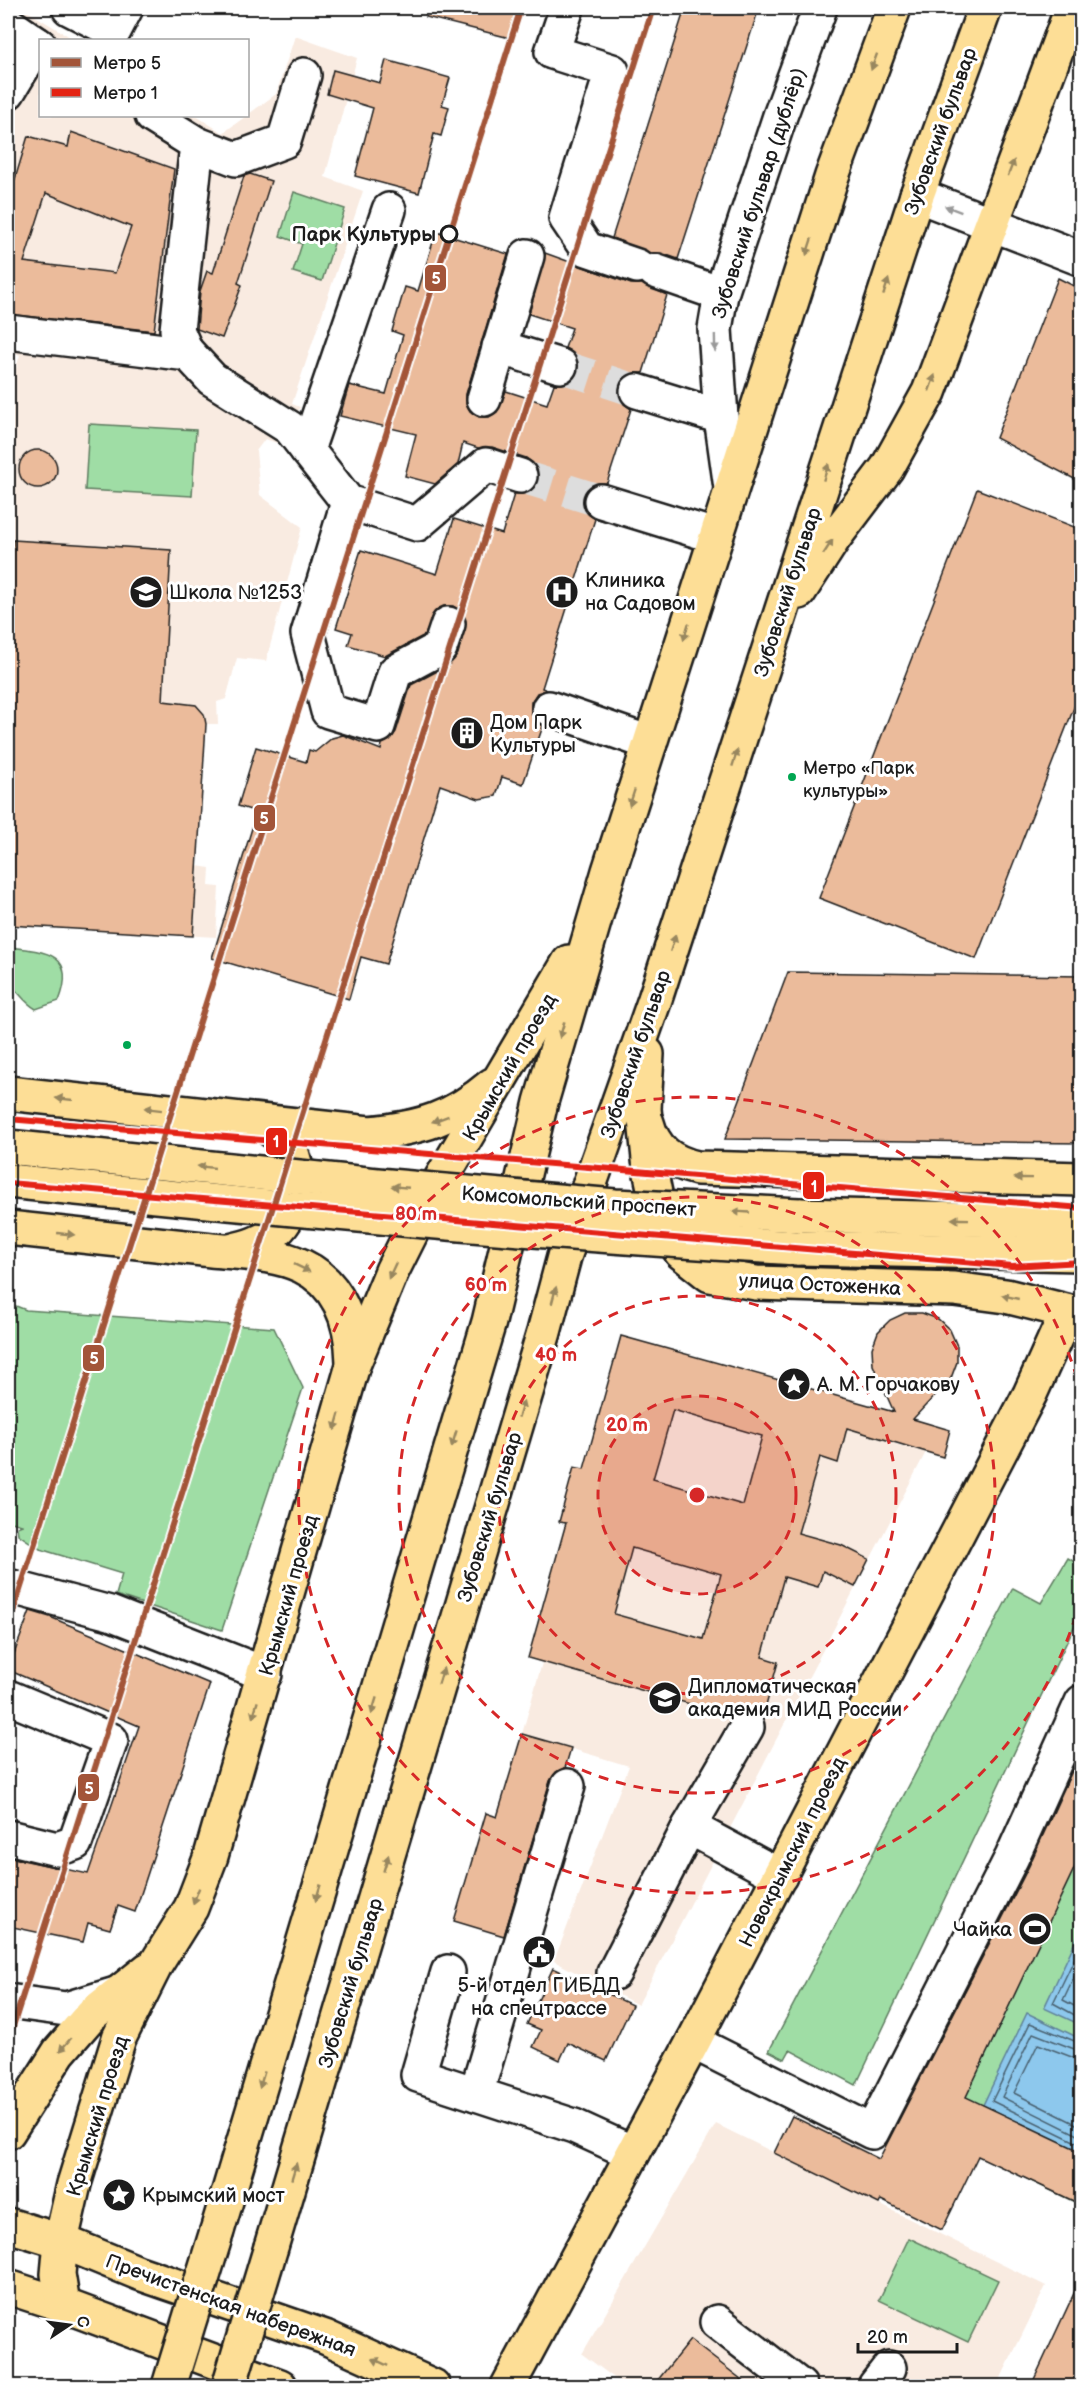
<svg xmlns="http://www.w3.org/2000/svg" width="1089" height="2394" font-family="'Balsamiq Sans',sans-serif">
  <rect width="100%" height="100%" fill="#fff"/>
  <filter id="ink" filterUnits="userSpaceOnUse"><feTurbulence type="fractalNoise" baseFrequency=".0167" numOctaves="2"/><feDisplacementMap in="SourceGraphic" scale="12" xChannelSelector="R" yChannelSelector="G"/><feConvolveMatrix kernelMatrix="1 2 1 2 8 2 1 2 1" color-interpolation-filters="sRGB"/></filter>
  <g filter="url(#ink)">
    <g fill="#f9ebe1">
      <polygon points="8,8 22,8 75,40 40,40 40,116 196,116 223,133 276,94 295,36 357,58 325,177 363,191 292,404 300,407 283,445 265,439 256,451 260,495 302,527 266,661 237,658 226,699 217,702 218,724 206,724 197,866 210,868 209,886 219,887 216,937 8,925 8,395 20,355 8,350"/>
      <polygon points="621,1336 855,1401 895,1441 895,1444 926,1452 638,2005 554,1961 629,1766 522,1734 542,1663 528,1658 566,1524 559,1522 574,1467 584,1469"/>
      <polygon points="716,2124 1046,2286 997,2386 625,2386 582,2354"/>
    </g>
    <g fill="#9fdda5" stroke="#5e7c60" stroke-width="1.5">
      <polygon points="294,192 345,209 322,281 293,272 302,244 280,236"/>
      <polygon points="89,424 196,430 192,496 85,490"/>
      <path d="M8 947C45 951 78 953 59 1001L36 1009C23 1002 19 991 8 983Z"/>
      <polygon points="16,1306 26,1310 274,1328 303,1388 222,1630 116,1595 122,1574 40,1549 18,1534 17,1527 22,1525 8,1521 8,1309"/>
      <polygon points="1068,1558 1081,1566 1081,1612 856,2085 790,2050 785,2059 769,2051 1013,1588 1041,1603"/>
      <polygon points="1081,1731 1081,2205 899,2117"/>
      <polygon points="8,2033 13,2053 8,2077"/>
      <polygon points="909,2238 998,2280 968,2342 879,2300"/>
    </g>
    <g fill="#8dc8ed" stroke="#608399" stroke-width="1.5">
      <polygon points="1081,1929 1081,2025 1044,2008"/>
      <polygon points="1027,2013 1081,2039 1081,2152 983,2105"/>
    </g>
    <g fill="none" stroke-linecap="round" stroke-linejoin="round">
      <g stroke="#496170" stroke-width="1.5">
        <polyline points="1082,1943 1053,2003 1082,2019"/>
        <polyline points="1082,1960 1063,2000 1082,2010"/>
        <polyline points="1082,2044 1030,2023 992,2101 1082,2145"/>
        <polyline points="1082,2052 1033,2033 1002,2097 1082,2137"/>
        <polyline points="1082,2061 1038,2044 1014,2093 1082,2127"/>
      </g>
    </g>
    <g fill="#ebbb9b" stroke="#1c1c1c" stroke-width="1.5" fill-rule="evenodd">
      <polygon points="428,8 522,8 514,39 426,17"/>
      <polygon points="685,8 759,8 678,259 661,253 650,253 612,238"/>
      <polygon points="386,60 450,78 442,105 449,107 441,136 434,134 419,193 355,176 373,108 327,94 333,70 380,83"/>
      <path d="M71 132 174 169 154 331 8 314V202L28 136 68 147ZM46 193 131 227 115 273 24 262Z"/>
      <polygon points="250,174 271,181 238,283 242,285 222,338 197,329 200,291 207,271 213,273 244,176"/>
      <polygon points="436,232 508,254 466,394 466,403 470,411 479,417 489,417 497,412 506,391 547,404 554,384 565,384 573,379 578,372 578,361 573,353 565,348 572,328 529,314 545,253 631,284 642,284 667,295 643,373 632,373 625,377 619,385 619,396 624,404 631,409 607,483 597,483 589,487 583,496 583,506 587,513 595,519 542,688 547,690 537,693 531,702 531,711 534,720 543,726 523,784 502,777 496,796 479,799 440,785 386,964 361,957 349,999 212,958 257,812 238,806 256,747 306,762 309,750 315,752 332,738 343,735 381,750 382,744 390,740 396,732 411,685 449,665 458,654 466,621 462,612 453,606 444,606 436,610 425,635 385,656 348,645 352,633 336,628 361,550 437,574 454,519 502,534 514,494 523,494 532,490 538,481 538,472 534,464 526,458 492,447 478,448 463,443 458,464 435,484 405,476 416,434 340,416 349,385 386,394 403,335 392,331 405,287 418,291"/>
      <polygon points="1058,278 1082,290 1082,483 996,438"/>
      <circle cx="38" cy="469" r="19"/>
      <polygon points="977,489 1082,530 1082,687 976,959 819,898"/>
      <polygon points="13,540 171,550 163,701 196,705 204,714 206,724 193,936 8,925 8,630"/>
      <polygon points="788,972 1082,976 1082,1143 725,1139"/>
      <path d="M905 1313H922L938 1319 950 1330 957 1346V1362L951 1378 913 1419 950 1430 943 1457 847 1428 838 1463 820 1457 798 1533 841 1545 869 1559 855 1587 823 1571 818 1587 784 1577 762 1657 778 1662 763 1717 756 1711 748 1708 738 1711 732 1716 528 1658 566 1523 559 1522 574 1467 584 1469 621 1336 894 1412 873 1365 872 1348 878 1332 890 1320ZM673 1410 762 1436 743 1505 653 1479ZM632 1548 721 1574 703 1639 614 1614Z"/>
      <polygon points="30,1611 50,1617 210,1684 135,1912 118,1906 110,1929 88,1923 83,1942 8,1926 8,1857 88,1874 139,1726 8,1670"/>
      <polygon points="522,1734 571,1748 565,1768 556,1772 550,1781 504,1936 454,1921 486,1813 497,1817"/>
      <polygon points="1082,1749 1082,1852 966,2097 1082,2152 1082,2205 978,2156 942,2230 881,2200 879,2204 774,2153 792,2116 879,2159 1029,1866"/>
      <polygon points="553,1968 632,2005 606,2061 568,2043 560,2060 533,2047 541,2030 527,2024"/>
      <polygon points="1082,2276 1082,2386 1031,2386"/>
      <polygon points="690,2340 750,2386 653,2386"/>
    </g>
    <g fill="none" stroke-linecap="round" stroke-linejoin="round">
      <g stroke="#ddd" stroke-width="33" stroke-dasharray="33 16" stroke-linecap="butt">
        <polyline points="560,366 637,391"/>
        <polyline points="520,476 601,501"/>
      </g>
      <defs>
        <g id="minor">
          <polyline points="69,8 114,31 126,8"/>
          <polyline points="567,8 552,52 612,71 566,218 587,249 637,266"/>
          <polyline points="8,24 37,44"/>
          <polyline points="8,92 37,44 40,46"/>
          <polyline points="152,116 197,144 177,330 186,351 212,379 290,428 348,502 417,524 486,465 520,476"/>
          <polyline points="197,144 236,159 284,141 304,75"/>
          <polyline points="917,195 1082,259"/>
          <polyline points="655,271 721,294"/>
          <polyline points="8,332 180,353 186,351"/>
          <polyline points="499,347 560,366"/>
          <polyline points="637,391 721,417"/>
          <polyline points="484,399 527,256"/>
          <polyline points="307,450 389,210"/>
          <polyline points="731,488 721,417 715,329 721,294 780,116 820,8"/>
          <polyline points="601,501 715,536"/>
          <polyline points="348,502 308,634 328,711 378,726 395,672 440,648 448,624"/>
          <polyline points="549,708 650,743"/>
          <polyline points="8,1586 110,1613 265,1674"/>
          <polyline points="8,1697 111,1740 75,1843 57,1849 8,1837"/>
          <polyline points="689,1827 780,1876"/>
          <polyline points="448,1972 418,2075 574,2126 633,2153"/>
          <polyline points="614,1973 689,1827 747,1727"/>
          <polyline points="8,2001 66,2009 116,1994"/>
          <polyline points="693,2042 872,2132 1012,1857 1082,1702"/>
          <polyline points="476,2094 568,1786"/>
          <polyline points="717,2322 800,2386"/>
          <polyline points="875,2386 889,2368"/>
        </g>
        <g id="major">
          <polyline points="799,592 834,538 887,468 929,392 1072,8"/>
          <polyline points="647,1054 644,1109 650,1169 660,1217 681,1252 710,1275 756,1283 954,1289 1006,1296 1082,1315"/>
          <path d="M8 1093 369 1133C421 1128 452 1119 492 1085"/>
          <path d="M647 1123C654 1150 671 1162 697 1168L1082 1179"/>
          <polyline points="799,1215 1082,1222"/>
          <path d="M8 1228C73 1235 138 1242 203 1249 234 1253 274 1252 302 1266 340 1284 352 1323 353 1362"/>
          <polyline points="797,1248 1082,1254"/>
          <path d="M230 1251C247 1247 263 1243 276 1231 296 1213 302 1173 290 1149 282 1134 268 1127 254 1121"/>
          <polyline points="8,2132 59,2052 91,2015 149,1969"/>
          <polyline points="8,2225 61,2241 139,2273 325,2337 433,2386"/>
          <polyline points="217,2231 489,1322 541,1102 609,871 832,176 894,8"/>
          <polyline points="271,2247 544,1332 564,1257 655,999 917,195 985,8"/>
          <polyline points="8,2287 63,2305 280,2386"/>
          <polyline points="63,2305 58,2274 61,2241 74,2184 119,2038 156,1964 191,1908 211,1856 353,1365 392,1271 421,1213 569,962"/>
          <polyline points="508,2386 693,2042 1030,1394 1067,1312"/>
        </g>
      </defs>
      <use href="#minor" stroke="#1c1c1c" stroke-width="38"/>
      <use href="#major" stroke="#1c1c1c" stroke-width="38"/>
      <use href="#minor" stroke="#fff" stroke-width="33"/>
      <use href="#major" stroke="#fdde96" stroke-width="33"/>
      <defs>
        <g id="major-bridge">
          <polyline points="8,1147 377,1185 615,1206 799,1215"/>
          <path d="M8 1181C271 1208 533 1233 797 1248"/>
          <polyline points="169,2386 217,2231"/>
          <polyline points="229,2386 271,2247"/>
        </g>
      </defs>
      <use href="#major-bridge" stroke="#1c1c1c" stroke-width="38" stroke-linecap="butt"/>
      <use href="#major-bridge" stroke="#fdde96" stroke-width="33"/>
      <defs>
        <g id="metro-1">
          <polyline points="8,1628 521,8"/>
          <polyline points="8,2042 653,8"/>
        </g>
        <g id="metro-2">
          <polyline points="8,1119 1082,1208"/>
          <polyline points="8,1183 1012,1266 1082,1262"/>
        </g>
      </defs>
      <use href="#metro-1" stroke="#fff" stroke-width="10"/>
      <use href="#metro-2" stroke="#fff" stroke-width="10"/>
      <use href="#metro-1" stroke="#a35539" stroke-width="6"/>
      <use href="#metro-2" stroke="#e42313" stroke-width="6"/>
    </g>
    <defs><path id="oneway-solid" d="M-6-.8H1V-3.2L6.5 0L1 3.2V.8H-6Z" transform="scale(1.5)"/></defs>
    <g fill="#98875f">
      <use href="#oneway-solid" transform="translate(874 62) rotate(110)"/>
      <use href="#oneway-solid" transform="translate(1011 168) rotate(-69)"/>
      <use href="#oneway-solid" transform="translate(809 247) rotate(108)"/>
      <use href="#oneway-solid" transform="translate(886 287) rotate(-72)"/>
      <use href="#oneway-solid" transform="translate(932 383) rotate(-70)"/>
      <use href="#oneway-solid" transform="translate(826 472) rotate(-72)"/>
      <use href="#oneway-solid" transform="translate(828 547) rotate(-57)"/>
      <use href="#oneway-solid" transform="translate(686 632) rotate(107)"/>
      <use href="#oneway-solid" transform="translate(735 758) rotate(-72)"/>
      <use href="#oneway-solid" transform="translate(632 798) rotate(108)"/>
      <use href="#oneway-solid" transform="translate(673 943) rotate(-72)"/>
      <use href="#oneway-solid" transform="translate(562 1030) rotate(106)"/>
      <use href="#oneway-solid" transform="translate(64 1099) rotate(-174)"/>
      <use href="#oneway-solid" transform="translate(153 1109) rotate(-173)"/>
      <use href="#oneway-solid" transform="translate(440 1119) rotate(160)"/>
      <use href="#oneway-solid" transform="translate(206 1167) rotate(-174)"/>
      <use href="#oneway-solid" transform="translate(1023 1178) rotate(-179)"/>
      <use href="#oneway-solid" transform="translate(400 1187) rotate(-175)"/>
      <use href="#oneway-solid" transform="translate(741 1212) rotate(-177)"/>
      <use href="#oneway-solid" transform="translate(960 1219) rotate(-179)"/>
      <use href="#oneway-solid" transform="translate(66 1234) rotate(6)"/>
      <use href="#oneway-solid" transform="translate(302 1268) rotate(26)"/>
      <use href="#oneway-solid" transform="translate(392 1271) rotate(115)"/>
      <use href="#oneway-solid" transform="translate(554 1295) rotate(-75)"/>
      <use href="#oneway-solid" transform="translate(1010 1297) rotate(-167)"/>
      <use href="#oneway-solid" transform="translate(521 1409) rotate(-73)"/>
      <use href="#oneway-solid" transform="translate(337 1422) rotate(106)"/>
      <use href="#oneway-solid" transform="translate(454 1439) rotate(107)"/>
      <use href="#oneway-solid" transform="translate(441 1676) rotate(-73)"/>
      <use href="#oneway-solid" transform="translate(374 1706) rotate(107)"/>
      <use href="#oneway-solid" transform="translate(255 1710) rotate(107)"/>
      <use href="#oneway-solid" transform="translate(386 1863) rotate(-73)"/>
      <use href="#oneway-solid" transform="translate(318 1893) rotate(107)"/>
      <use href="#oneway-solid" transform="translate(196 1896) rotate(111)"/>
      <use href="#oneway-solid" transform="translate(65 2045) rotate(131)"/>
      <use href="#oneway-solid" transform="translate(262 2080) rotate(107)"/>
      <use href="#oneway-solid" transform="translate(294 2171) rotate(-73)"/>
      <use href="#oneway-solid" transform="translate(380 2362) rotate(-155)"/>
    </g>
    <g fill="#999">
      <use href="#oneway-solid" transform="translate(953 209) rotate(-159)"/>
      <use href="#oneway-solid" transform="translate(715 343) rotate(89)"/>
    </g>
  </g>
  <circle cx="697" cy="1495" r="99" fill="#d62828" fill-opacity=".12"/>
  <g fill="none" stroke="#d62828" stroke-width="3" stroke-dasharray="10 8">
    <circle cx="697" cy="1495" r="99"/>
    <circle cx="697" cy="1495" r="199"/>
    <circle cx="697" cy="1495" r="298"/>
    <path d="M1081 1598A398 398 0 1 1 1081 1392"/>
  </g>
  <defs>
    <symbol id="school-disc" viewBox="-11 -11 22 22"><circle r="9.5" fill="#1c1c1c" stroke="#fff"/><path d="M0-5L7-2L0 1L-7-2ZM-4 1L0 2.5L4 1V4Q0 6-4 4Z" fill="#fff"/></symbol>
    <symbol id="hospital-disc" viewBox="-11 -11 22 22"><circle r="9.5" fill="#1c1c1c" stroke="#fff"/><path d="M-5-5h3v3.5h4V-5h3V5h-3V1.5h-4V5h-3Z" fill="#fff"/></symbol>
    <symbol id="building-disc" viewBox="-11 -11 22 22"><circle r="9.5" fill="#1c1c1c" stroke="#fff"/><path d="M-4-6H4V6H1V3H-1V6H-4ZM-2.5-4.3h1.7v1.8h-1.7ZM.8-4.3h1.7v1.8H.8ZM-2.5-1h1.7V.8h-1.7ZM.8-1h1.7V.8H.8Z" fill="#fff"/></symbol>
    <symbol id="sight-disc" viewBox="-11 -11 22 22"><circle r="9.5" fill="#1c1c1c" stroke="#fff"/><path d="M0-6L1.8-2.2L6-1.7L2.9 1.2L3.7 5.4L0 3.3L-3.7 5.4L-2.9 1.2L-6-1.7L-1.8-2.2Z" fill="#fff"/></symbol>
    <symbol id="university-disc" viewBox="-11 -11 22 22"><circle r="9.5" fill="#1c1c1c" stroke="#fff"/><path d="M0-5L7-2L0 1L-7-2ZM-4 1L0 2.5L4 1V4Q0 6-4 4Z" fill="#fff"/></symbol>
    <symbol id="stadium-disc" viewBox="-11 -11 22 22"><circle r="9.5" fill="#1c1c1c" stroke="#fff"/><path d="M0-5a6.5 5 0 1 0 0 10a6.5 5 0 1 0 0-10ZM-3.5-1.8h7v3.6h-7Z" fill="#fff"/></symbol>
    <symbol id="civic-disc" viewBox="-11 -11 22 22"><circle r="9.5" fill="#1c1c1c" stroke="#fff"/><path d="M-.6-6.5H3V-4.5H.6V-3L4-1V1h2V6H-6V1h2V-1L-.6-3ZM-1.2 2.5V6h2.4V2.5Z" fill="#fff"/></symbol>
  </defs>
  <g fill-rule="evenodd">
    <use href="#school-disc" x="127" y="573" width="38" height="38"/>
    <use href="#hospital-disc" x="543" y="573" width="38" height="38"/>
    <use href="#building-disc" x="448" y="714" width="38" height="38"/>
    <use href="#sight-disc" x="775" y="1365" width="38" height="38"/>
    <use href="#university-disc" x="646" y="1679" width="38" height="38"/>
    <use href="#stadium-disc" x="1016" y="1910" width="38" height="38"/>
    <use href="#civic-disc" x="520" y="1933" width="38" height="38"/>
    <use href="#sight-disc" x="100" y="2176" width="38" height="38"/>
  </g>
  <circle fill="#fff" stroke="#1c1c1c" stroke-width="3" cx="449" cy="234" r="8"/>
  <g fill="#00a651" stroke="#fff" stroke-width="2">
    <circle cx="792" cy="777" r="5"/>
    <circle cx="127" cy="1045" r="5"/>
  </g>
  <g text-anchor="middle" stroke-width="6" stroke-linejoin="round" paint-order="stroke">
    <g font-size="18" fill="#1c1c1c" stroke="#fff" text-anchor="start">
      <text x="803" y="774">Метро «Парк<tspan x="803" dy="23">культуры»</tspan></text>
    </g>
    <g font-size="20" fill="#1c1c1c" stroke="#fff">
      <text transform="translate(940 131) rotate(-70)" y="7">Зубовский бульвар</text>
      <text transform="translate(758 193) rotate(-72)" y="7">Зубовский бульвар (дублёр)</text>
      <text transform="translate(787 592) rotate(-72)" y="7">Зубовский бульвар</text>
      <text transform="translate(635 1054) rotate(-71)" y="7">Зубовский бульвар</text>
      <text transform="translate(509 1067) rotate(-60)" y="7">Крымский проезд</text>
      <text transform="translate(579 1201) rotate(4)" y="7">Комсомольский проспект</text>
      <text transform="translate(820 1284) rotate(3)" y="7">улица Остоженка</text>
      <text transform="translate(489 1517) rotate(-73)" y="7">Зубовский бульвар</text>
      <text transform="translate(288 1595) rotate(-74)" y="7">Крымский проезд</text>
      <text transform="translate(792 1852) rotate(-63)" y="7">Новокрымский проезд</text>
      <text transform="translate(350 1983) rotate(-73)" y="7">Зубовский бульвар</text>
      <text transform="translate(97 2116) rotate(-73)" y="7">Крымский проезд</text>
      <text transform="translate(231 2305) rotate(20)" y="7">Пречистенская набережная</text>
    </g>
    <g font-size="20" font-weight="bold" fill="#1c1c1c" stroke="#fff" text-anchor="end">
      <text x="436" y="241">Парк Культуры</text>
    </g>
    <g font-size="20" fill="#1c1c1c" stroke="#fff" text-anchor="start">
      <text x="585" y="587">Клиника<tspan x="585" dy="23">на Садовом</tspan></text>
      <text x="169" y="599">Школа №1253</text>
      <text x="490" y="729">Дом Парк<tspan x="490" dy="23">Культуры</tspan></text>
      <text x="817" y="1391">А. М. Горчакову</text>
      <text x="688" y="1693">Дипломатическая<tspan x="688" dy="23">академия МИД России</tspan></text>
      <text x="1012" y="1936" text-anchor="end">Чайка</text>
      <text x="539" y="1992" text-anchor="middle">5-й отдел ГИБДД<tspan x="539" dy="23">на спецтрассе</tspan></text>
      <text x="142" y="2202">Крымский мост</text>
    </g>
  </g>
  <circle cx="697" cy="1495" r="9" fill="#d62828" stroke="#fff" stroke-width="3"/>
  <g font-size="18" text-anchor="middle" font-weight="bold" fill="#d62828" stroke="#fff" stroke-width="6" stroke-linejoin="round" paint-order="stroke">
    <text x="416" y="1220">80 m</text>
    <text x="486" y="1291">60 m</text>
    <text x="556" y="1361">40 m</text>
    <text x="627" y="1431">20 m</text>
  </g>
  <g stroke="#fff" stroke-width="2">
    <rect x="424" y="264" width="23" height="28" rx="6" fill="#a35539"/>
    <rect x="253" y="804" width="23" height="28" rx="6" fill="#a35539"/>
    <rect x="265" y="1127" width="23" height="29" rx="6" fill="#e42313"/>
    <rect x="802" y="1171" width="23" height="29" rx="6" fill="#e42313"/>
    <rect x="82" y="1344" width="23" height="28" rx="6" fill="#a35539"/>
    <rect x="77" y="1773" width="23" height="29" rx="6" fill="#a35539"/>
  </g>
  <g font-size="16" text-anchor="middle" font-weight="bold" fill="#fff">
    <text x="436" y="284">5</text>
    <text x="264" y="824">5</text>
    <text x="276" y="1147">1</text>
    <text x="814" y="1192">1</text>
    <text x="94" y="1364">5</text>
    <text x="89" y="1794">5</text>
  </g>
  <rect width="1089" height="2394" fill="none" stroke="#fff" stroke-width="30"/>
  <rect x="15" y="15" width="1059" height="2364" fill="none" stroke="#1c1c1c" stroke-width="2" filter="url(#ink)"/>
  <rect x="39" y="39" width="210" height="78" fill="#ffffff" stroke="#a4a4a4" stroke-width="1.5"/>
  <rect x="51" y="58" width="30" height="9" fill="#a35539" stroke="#a4a4a4" stroke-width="1.5"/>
  <text x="93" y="69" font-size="18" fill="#1c1c1c">Метро 5</text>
  <rect x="51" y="88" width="30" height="9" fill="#e42313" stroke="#a4a4a4" stroke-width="1.5"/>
  <text x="93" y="99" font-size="18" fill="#1c1c1c">Метро 1</text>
  <g transform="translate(69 2325) rotate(77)" stroke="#ffffff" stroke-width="4.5" paint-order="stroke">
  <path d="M0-4.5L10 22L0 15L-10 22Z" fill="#1c1c1c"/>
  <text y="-9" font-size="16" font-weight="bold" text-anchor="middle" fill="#1c1c1c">С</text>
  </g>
  <path d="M858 2343v9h99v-9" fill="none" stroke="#1c1c1c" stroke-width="3"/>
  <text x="867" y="2343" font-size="18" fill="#1c1c1c" stroke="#ffffff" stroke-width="4.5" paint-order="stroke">20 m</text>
</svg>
